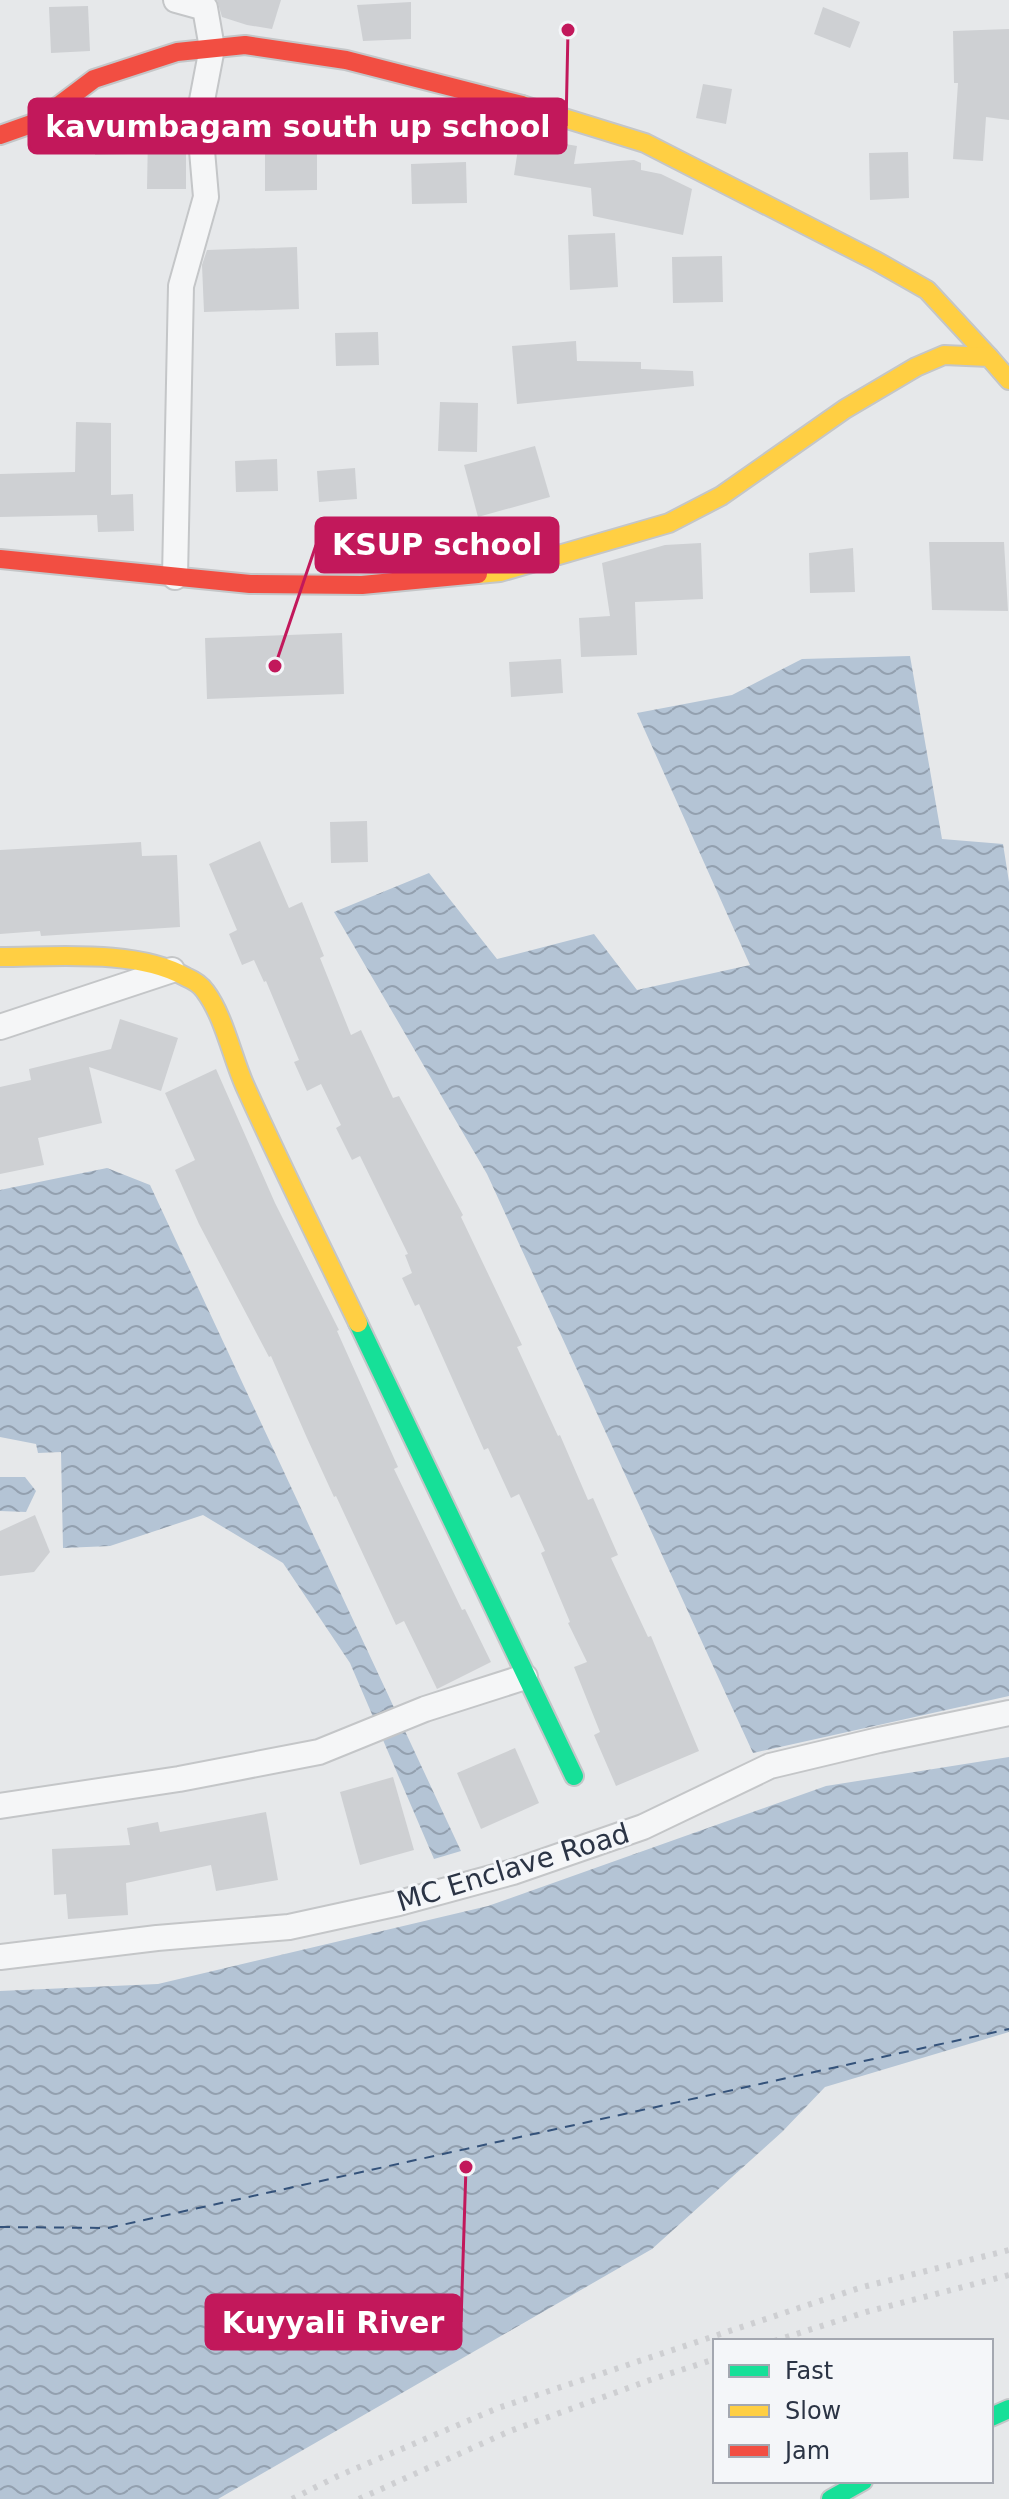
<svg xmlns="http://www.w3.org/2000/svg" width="1009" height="2499" font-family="'DejaVu Sans',sans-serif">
  <defs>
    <pattern id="water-waves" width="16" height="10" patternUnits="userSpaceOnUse" patternTransform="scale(2)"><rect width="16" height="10" fill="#b4c4d5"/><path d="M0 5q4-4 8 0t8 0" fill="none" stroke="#93a0af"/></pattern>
  </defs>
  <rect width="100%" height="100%" fill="#e6e8ea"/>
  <g fill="url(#water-waves)">
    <polygon points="910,656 942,839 1003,844 1009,882 1009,1696 753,1753 487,1174 334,912 429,873 497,959 594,934 637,990 750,965 637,713 732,695 802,659"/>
    <polygon points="107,1168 150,1185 461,1851 434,1859 350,1663 283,1563 203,1515 110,1546 63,1548 61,1452 38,1453 36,1444 0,1437 0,1190"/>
    <polygon points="0,1477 25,1477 36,1491 26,1512 0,1511"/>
    <polygon points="1009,1757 1009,2032 825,2087 782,2132 652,2249 218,2499 0,2499 0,1991 158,1984 488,1906 826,1786"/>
  </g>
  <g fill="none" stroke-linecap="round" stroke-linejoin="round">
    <polyline stroke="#34527a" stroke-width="2" stroke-dasharray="10 8" stroke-linecap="butt" points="0,2227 108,2228 1009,2029"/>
  </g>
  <g fill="#ced0d3">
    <polygon points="217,0 281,0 272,29 247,25 222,17"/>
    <polygon points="411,2 411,39 363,41 357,5"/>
    <polygon points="88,6 90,51 51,53 49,7"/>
    <polygon points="823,7 860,22 850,48 814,34"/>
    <polygon points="1009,29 1009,120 986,117 983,161 953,159 958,83 954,83 953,31"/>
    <polygon points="703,84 732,89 726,124 696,118"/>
    <polygon points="218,98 244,98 245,142 216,142 214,117"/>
    <polygon points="128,117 128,154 95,155 94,118"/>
    <polygon points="265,121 317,121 317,190 265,191"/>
    <polygon points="148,134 186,134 186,189 147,189"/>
    <polygon points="520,136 577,146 574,164 634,160 641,163 641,170 661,174 692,189 683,235 593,216 591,188 514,175"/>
    <polygon points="908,152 909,198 870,200 869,153"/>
    <polygon points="466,162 467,203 412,204 411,164"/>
    <polygon points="615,233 618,287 570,290 568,235"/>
    <polygon points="297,247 299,309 204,312 202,265 207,250"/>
    <polygon points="722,256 723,302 673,303 672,257"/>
    <polygon points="378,332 379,365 336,366 335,333"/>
    <polygon points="576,341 577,361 641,362 641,369 693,371 694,386 517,404 512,346"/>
    <polygon points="440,402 478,403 477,452 438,451"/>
    <polygon points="76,422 111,423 111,495 133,494 134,531 98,532 97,515 0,517 0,474 75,472"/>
    <polygon points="535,446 550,497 478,517 464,465"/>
    <polygon points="277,459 278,491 236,492 235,461"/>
    <polygon points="355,468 357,499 319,502 317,471"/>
    <polygon points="929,542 1004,542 1008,611 932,610"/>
    <polygon points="701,543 703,599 635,602 637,655 581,657 579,618 610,616 602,563 665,545"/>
    <polygon points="853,548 855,592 810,593 809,553"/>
    <polygon points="342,633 344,694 207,699 205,638"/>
    <polygon points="561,659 563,693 511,697 509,662"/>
    <polygon points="367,821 368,862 331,863 330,822"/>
    <polygon points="260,841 289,908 302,902 324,956 320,958 351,1035 361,1030 393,1098 399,1096 463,1215 461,1217 522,1345 517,1347 558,1436 560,1435 588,1500 593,1498 618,1555 611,1558 648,1637 651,1636 699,1751 616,1786 594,1735 600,1732 574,1667 587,1662 568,1623 570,1622 541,1553 545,1551 519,1494 511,1498 488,1448 484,1450 419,1304 415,1306 402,1278 412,1273 405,1255 408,1254 360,1156 352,1160 336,1128 341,1125 321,1084 307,1091 294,1062 299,1060 266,981 264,982 254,960 242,965 229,934 237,930 209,864"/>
    <polygon points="141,842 142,856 177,855 180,927 41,936 40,931 0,934 0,850"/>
    <polygon points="120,1019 178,1038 161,1091 89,1067 102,1123 38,1138 44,1165 0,1174 0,1087 31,1080 29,1069 111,1049"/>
    <polygon points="216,1069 275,1203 339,1330 337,1331 398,1467 394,1469 462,1610 465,1609 491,1662 437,1689 404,1621 396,1625 336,1496 334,1497 307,1438 271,1356 269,1357 199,1224 175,1170 195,1160 165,1093"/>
    <polygon points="35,1515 50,1552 34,1572 0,1576 0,1531"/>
    <polygon points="515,1748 539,1803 481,1829 457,1773"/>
    <polygon points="393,1777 414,1850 360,1865 340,1792"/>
    <polygon points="266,1812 278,1880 216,1891 211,1865 126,1883 128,1915 68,1919 66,1894 54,1895 52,1849 130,1845 127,1828 158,1822 160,1832"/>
  </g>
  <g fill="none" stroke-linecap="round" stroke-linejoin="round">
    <defs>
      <g id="street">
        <polyline points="175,577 181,286 206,197 199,116 212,48 205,8 176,0"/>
        <polyline points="0,1027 172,970"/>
        <polyline points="0,1806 179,1779 319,1752 425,1709 525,1677"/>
        <polyline points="0,1957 157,1938 289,1927 399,1903 513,1872 643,1827 770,1766 879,1740 1009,1713"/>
      </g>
      <g id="fast">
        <polyline points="358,1323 574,1776"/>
        <polyline points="991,2417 1009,2409"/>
        <polyline points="831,2499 863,2481"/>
      </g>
      <g id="slow">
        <polyline points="522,105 645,143 876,261 927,290 989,357"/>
        <polyline points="478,574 500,572 669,523 721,496 845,409 916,367 944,355 989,357 1009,380"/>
        <path d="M0 957C56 957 136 949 186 977 193 980 201 985 205 991 224 1016 232 1057 245 1086 281 1166 320 1244 358 1323"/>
      </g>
      <g id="jam">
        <polyline points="0,135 37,122 94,79 177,52 245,45 346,60 522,105"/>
        <polyline points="0,559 250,584 362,585 478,574"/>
      </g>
    </defs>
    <use href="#street" stroke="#c4c6c8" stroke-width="28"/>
    <use href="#fast" stroke="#c4c6c8" stroke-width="22"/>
    <use href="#slow" stroke="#c4c6c8" stroke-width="22"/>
    <use href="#jam" stroke="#c4c6c8" stroke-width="22"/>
    <use href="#street" stroke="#f5f6f7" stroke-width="24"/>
    <use href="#fast" stroke="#16e098" stroke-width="18"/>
    <use href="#slow" stroke="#ffcf43" stroke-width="18"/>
    <use href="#jam" stroke="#f24e42" stroke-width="18"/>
    <g stroke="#cecfd2" stroke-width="6" stroke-dasharray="4 8" stroke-linecap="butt">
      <polyline points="774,2341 866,2312 1009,2275"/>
      <polyline points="292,2499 338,2476 498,2408 859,2288 1009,2250"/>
      <polyline points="359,2499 510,2431 650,2380 715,2359"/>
    </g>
  </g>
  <g text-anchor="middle" stroke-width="6" stroke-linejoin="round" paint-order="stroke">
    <g font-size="28" fill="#2b3445" stroke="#f4f6f9">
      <text transform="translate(513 1867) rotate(-17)" y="10">MC Enclave Road</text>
    </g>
  </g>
  <path fill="none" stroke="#c2185b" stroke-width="3" d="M568 30L566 126M275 666L316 545M466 2167L461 2322"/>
  <g fill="#c2185b" stroke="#f4f6f9" stroke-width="3">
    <circle cx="568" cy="30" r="8"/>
    <circle cx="275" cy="666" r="8"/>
    <circle cx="466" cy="2167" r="8"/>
  </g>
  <g fill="#c2185b" stroke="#c2185b" stroke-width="3">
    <rect x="29" y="99" width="537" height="54" rx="8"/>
    <rect x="316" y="518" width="242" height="54" rx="8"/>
    <rect x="206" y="2295" width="255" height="54" rx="8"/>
  </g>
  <g font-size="30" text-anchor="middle" font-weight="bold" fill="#fff">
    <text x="298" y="137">kavumbagam south up school</text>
    <text x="437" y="555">KSUP school</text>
    <text x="333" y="2333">Kuyyali River</text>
  </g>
  <rect x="713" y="2339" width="280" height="144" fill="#f4f6f9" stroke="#a4a8b1" stroke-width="2"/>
  <rect x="729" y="2365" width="40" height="12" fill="#16e098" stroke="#a4a8b1" stroke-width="2"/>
  <text x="785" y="2379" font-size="24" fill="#2b3445">Fast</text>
  <rect x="729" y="2405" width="40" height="12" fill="#ffcf43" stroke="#a4a8b1" stroke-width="2"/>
  <text x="785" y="2419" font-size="24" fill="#2b3445">Slow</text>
  <rect x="729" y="2445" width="40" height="12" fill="#f24e42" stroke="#a4a8b1" stroke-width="2"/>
  <text x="785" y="2459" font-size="24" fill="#2b3445">Jam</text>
</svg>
